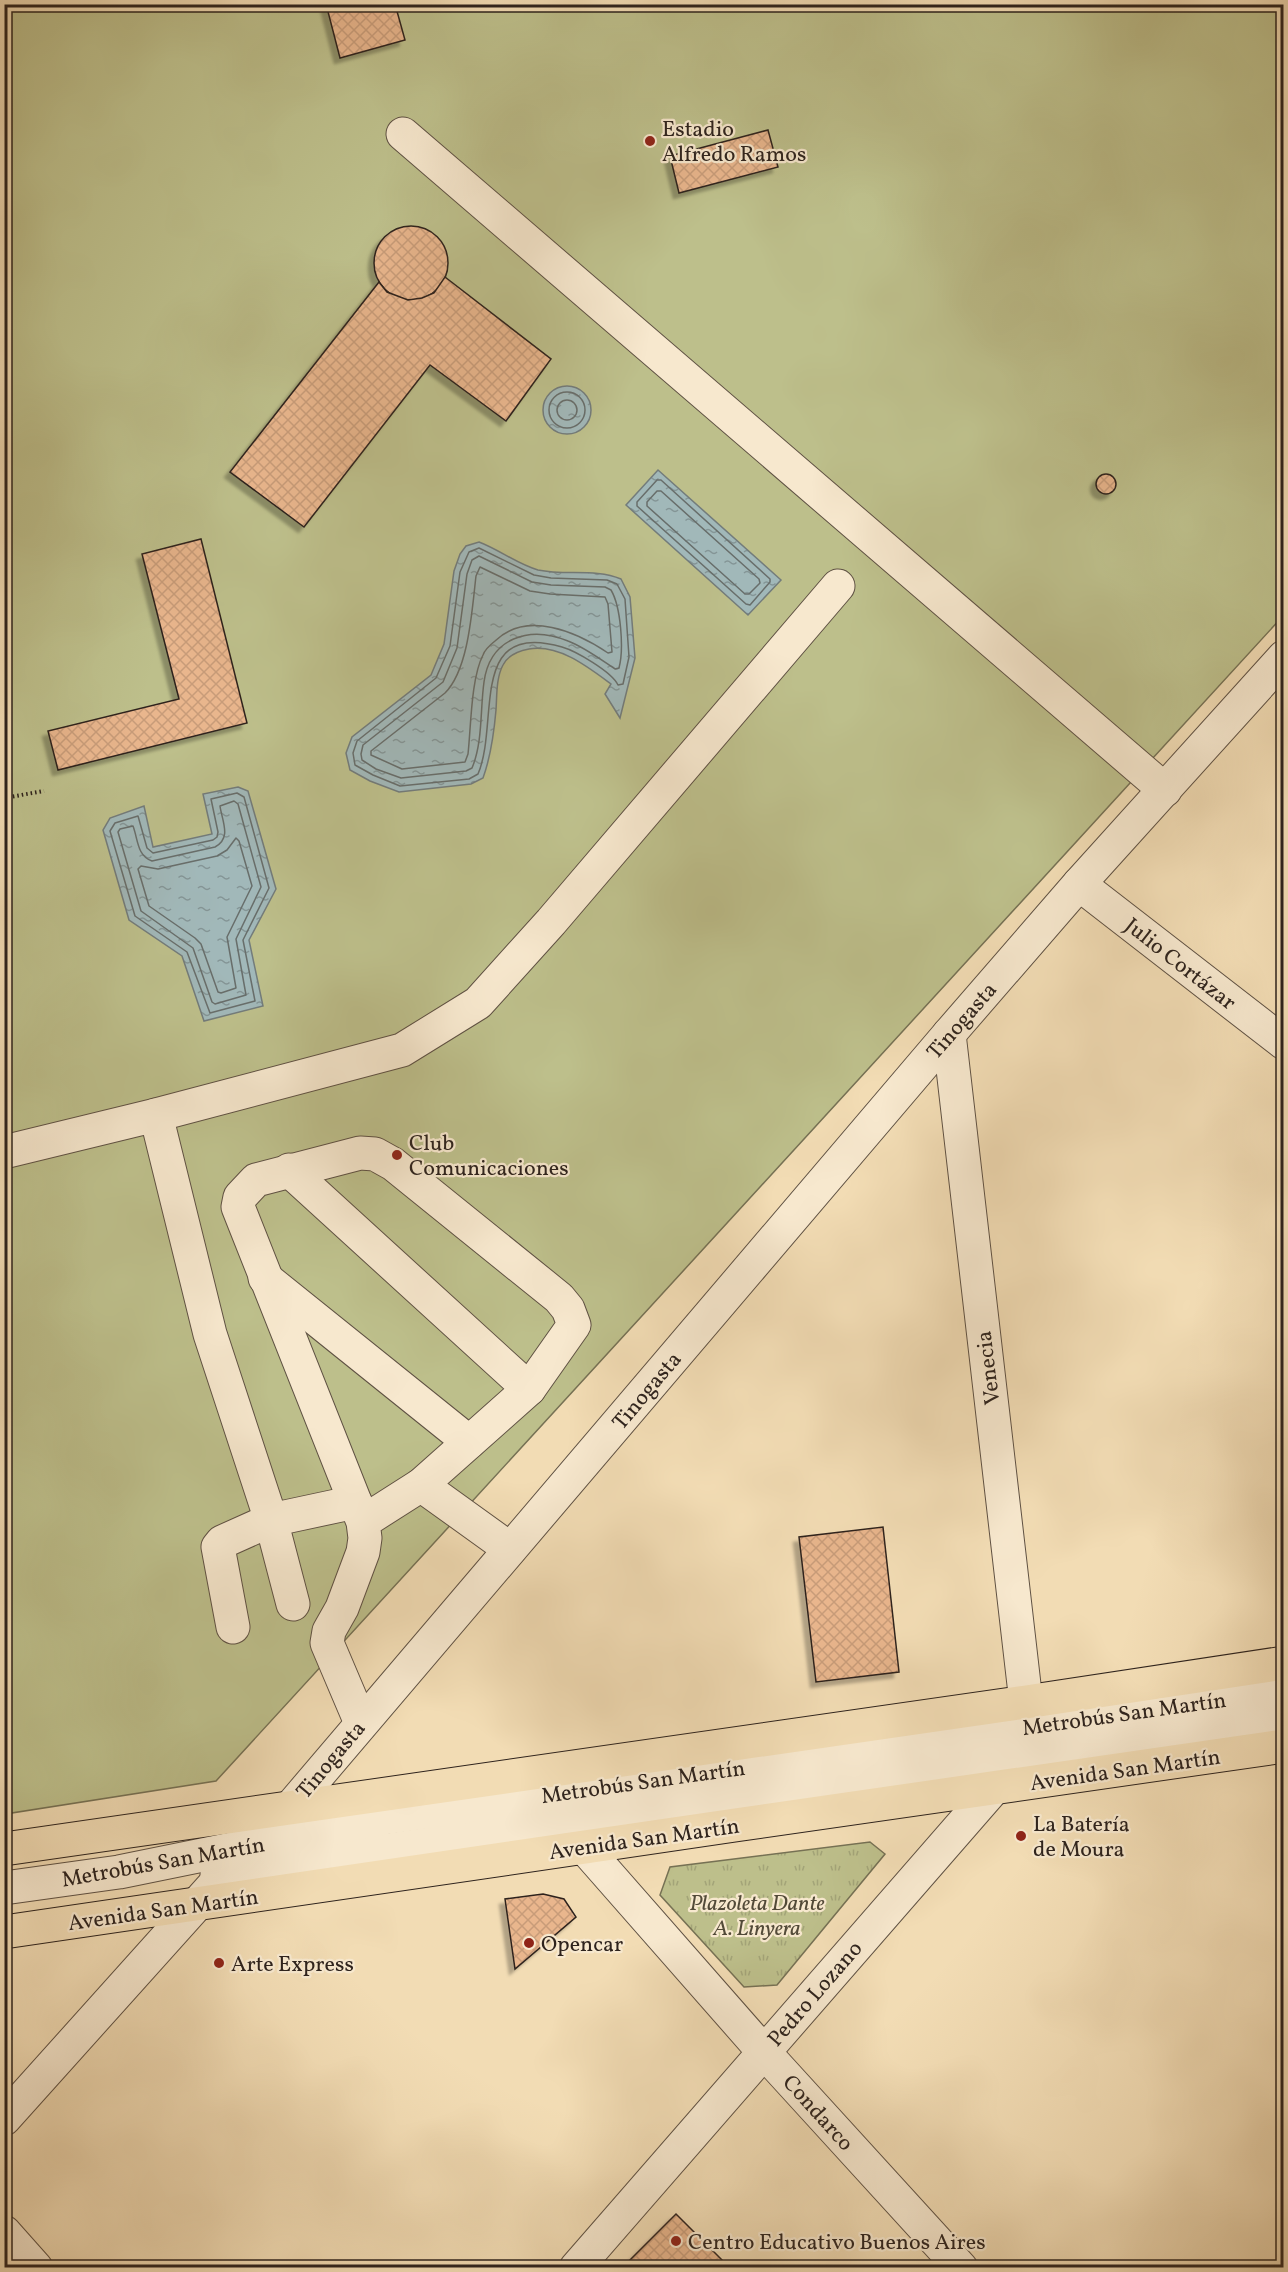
<svg xmlns="http://www.w3.org/2000/svg" width="1288" height="2272" font-family="Vollkorn,serif">
  <defs>
    <pattern id="park-tufts" width="24" height="20" patternUnits="userSpaceOnUse" patternTransform="scale(1.5)"><rect width="24" height="20" fill="#bdbf8b"/><path d="M3 7l-1-3M5 7V3M7 7l1-3M15 17l-1-3M17 17v-4M19 17l1-3" fill="none" stroke="#a3a478"/></pattern>
    <pattern id="water-ripples" width="26" height="14" patternUnits="userSpaceOnUse" patternTransform="scale(1.5)"><rect width="26" height="14" fill="#a1b8b9"/><path d="M2 4q2-2 4 0t4 0M15 11q2-2 4 0t4 0" fill="none" stroke="#849596"/></pattern>
    <pattern id="building-cross-hatch" width="8" height="8" patternUnits="userSpaceOnUse" patternTransform="scale(1.5)"><rect width="8" height="8" fill="#e9b68d"/><path d="M0 0l8 8M0 8l8-8" fill="none" stroke="#c89c79"/></pattern>
    <filter id="shadow"><feDropShadow dx="-5.5" dy="5.5" stdDeviation="1.5" flood-color="#0004"/></filter>
  </defs>
  <rect width="100%" height="100%" fill="#f2dcb4"/>
  <filter id="stains"><feTurbulence type="fractalNoise" baseFrequency=".00333" numOctaves="4"/><feColorMatrix values="0 0 0 0 .2 0 0 0 0 .09 0 0 0 0 .02 0 0 0 .5 -.17"/></filter>
  <radialGradient id="worn" r=".72"><stop offset=".6" stop-color="#630" stop-opacity="0"/><stop offset="1" stop-color="#630" stop-opacity=".3"/></radialGradient>
  <polygon fill="#bdbf8b" stroke="#767154" stroke-width="1.5" points="5,5 1283,5 1283,616 216,1781 5,1814"/>
  <polygon fill="url(#park-tufts)" stroke="#767154" stroke-width="1.5" points="870,1842 885,1854 777,1985 744,1987 660,1895 670,1867"/>
  <g fill="url(#water-ripples)" stroke="#737c7b" stroke-width="1.5">
    <circle cx="567" cy="410" r="24"/>
    <polygon points="658,470 781,580 748,615 626,505"/>
    <path d="M479 542C498 549 519 565 538 570 566 576 595 568 621 579L630 597 635 658 620 718 605 694 611 684C588 667 559 644 529 649 518 651 508 655 503 665 496 678 497 696 496 710 494 733 491 756 483 778L471 784 399 792 370 781 350 770 346 753 352 737 431 675 444 644 454 571 460 554 466 546Z"/>
    <polygon points="238,787 248,791 276,889 249,940 263,1006 204,1021 182,956 129,920 103,830 110,818 144,806 153,847 212,834 203,794"/>
  </g>
  <g fill="none" stroke-linecap="round" stroke-linejoin="round">
    <g stroke="#686e6b" stroke-width="1.5">
      <circle cx="567" cy="410" r="18"/>
      <circle cx="567" cy="410" r="10"/>
      <polygon points="657,480 661,480 770,579 770,582 750,605 746,604 637,506 637,502"/>
      <polygon points="657,491 661,491 759,579 760,583 749,594 745,594 647,506 647,502"/>
      <path d="M479 548 534 575 551 578 607 580 617 584 625 599 629 657 623 684 618 685C612 672 576 651 562 647 467 619 500 723 478 774L469 779 400 786 373 775 355 765 353 753 357 741 436 678 450 646 460 572 469 552Z"/>
      <path d="M479 556 532 582 551 585 605 587 611 590C621 607 624 649 619 668L615 669C600 659 584 647 568 641 529 625 490 638 484 682 480 710 483 742 472 768L466 771 401 778 376 769 362 760 361 754 363 745 443 682 457 648 467 574 472 560Z"/>
      <path d="M480 567 530 591 550 594 605 597 608 604 612 652 608 653C577 632 527 610 495 641 490 645 485 649 483 655 471 678 471 727 468 754L465 762 402 769 371 755V751L445 693C469 669 472 609 476 576Z"/>
      <polygon points="237,793 244,797 269,888 243,940 255,1001 210,1013 187,952 135,916 110,831 115,823 138,816 147,848 153,853 213,840 217,837 218,832 211,799"/>
      <path d="M234 801 238 804 261 887 236 939 246 995 215 1004 212 1002 193 948 141 911 118 832 120 829 133 826C138 839 137 856 152 861L215 847C232 838 222 821 220 806Z"/>
      <polygon points="236,838 239,841 252,886 227,937 236,988 221,993 218,992 201,944 195,938 149,906 138,869 141,866 158,869 217,856 227,850"/>
    </g>
  </g>
  <g fill="url(#building-cross-hatch)" stroke="#2e231d" stroke-width="1.5" filter="url(#shadow)">
    <polygon points="326,4 395,4 405,40 340,58"/>
    <polygon points="768,130 778,167 679,193 670,156"/>
    <circle cx="411" cy="263" r="37"/>
    <polygon points="445,277 551,359 506,421 430,365 304,527 230,472 379,282 387,292 408,300 422,298 434,293"/>
    <circle cx="1106" cy="484" r="10"/>
    <polygon points="201,539 247,723 58,770 48,731 179,699 142,554"/>
    <polygon points="883,1527 899,1672 816,1682 799,1537"/>
    <polygon points="543,1894 564,1899 576,1917 515,1969 505,1899"/>
    <polygon points="676,2214 730,2268 622,2268"/>
  </g>
  <g fill="none" stroke-linecap="round" stroke-linejoin="round">
    <defs>
      <g id="minor">
        <polyline points="403,134 1165,790"/>
        <polyline points="1079,884 1284,1043"/>
        <polyline points="156,1115 402,1050 478,1003 551,922 838,586"/>
        <polyline points="4,1152 156,1115 210,1334 271,1520 293,1604"/>
        <polyline points="289,1170 529,1389"/>
        <polyline points="265,1278 469,1442"/>
        <polyline points="421,1485 510,1549"/>
        <polyline points="233,1627 218,1547 222,1542 271,1520 355,1502"/>
        <polyline points="361,1723 327,1643 329,1631 342,1608 363,1552 365,1538 363,1522 238,1207 240,1197 256,1180 360,1153 375,1154 393,1164 559,1298 568,1309 574,1325 529,1389 421,1485 363,1522"/>
        <polyline points="583,1846 763,2051 961,2268"/>
        <polyline points="217,1875 1284,1719"/>
        <polyline points="4,1888 119,1872 384,1818 1284,1690"/>
        <polyline points="4,2119 250,1845 290,1808 949,1034 1079,884 1284,657"/>
        <polyline points="4,2232 36,2268"/>
        <polyline points="576,2268 994,1788 1020,1728 1026,1702 949,1034"/>
      </g>
      <g id="major">
        <polyline points="4,1849 1026,1702 1284,1663"/>
        <path d="M4 1932C431 1869 857 1807 1284 1746"/>
      </g>
    </defs>
    <use href="#minor" stroke="#5f5143" stroke-width="35"/>
    <use href="#major" stroke="#2e231d" stroke-width="35"/>
    <polyline stroke="#2e231d" stroke-width="4" stroke-dasharray="1.5 3" stroke-linecap="butt" points="4,798 44,791"/>
    <use href="#minor" stroke="#f7e8ce" stroke-width="33"/>
    <use href="#major" stroke="#f2dcb4" stroke-width="33"/>
  </g>
  <g fill="#8f2418" stroke="#f7e8ce" stroke-width="2">
    <circle cx="650" cy="141" r="6"/>
    <circle cx="397" cy="1155" r="6"/>
    <circle cx="1021" cy="1836" r="6"/>
    <circle cx="529" cy="1943" r="6"/>
    <circle cx="219" cy="1963" r="6"/>
    <circle cx="676" cy="2241" r="6"/>
  </g>
  <g text-anchor="middle" stroke-width="4.5" stroke-linejoin="round" paint-order="stroke">
    <g font-size="22" fill="#2e231d" stroke="#f7e8ce" text-anchor="start">
      <text x="662" y="136">Estadio<tspan x="662" dy="25">Alfredo Ramos</tspan></text>
      <text x="409" y="1150">Club<tspan x="409" dy="25">Comunicaciones</tspan></text>
      <text x="1033" y="1831">La Batería<tspan x="1033" dy="25">de Moura</tspan></text>
      <text x="541" y="1951">Opencar</text>
      <text x="231" y="1971">Arte Express</text>
      <text x="688" y="2249">Centro Educativo Buenos Aires</text>
    </g>
    <g font-size="22" fill="#2e231d" stroke="#f7e8ce">
      <text transform="translate(1181 963) rotate(38)" y="8">Julio Cortázar</text>
      <text transform="translate(961 1020) rotate(-49)" y="8">Tinogasta</text>
      <text transform="translate(987 1368) rotate(-97)" y="8">Venecia</text>
      <text transform="translate(646 1390) rotate(-50)" y="8">Tinogasta</text>
      <text transform="translate(1124 1713) rotate(-8)" y="8">Metrobús San Martín</text>
      <text transform="translate(330 1759) rotate(-50)" y="8">Tinogasta</text>
      <text transform="translate(1125 1769) rotate(-8)" y="8">Avenida San Martín</text>
      <text transform="translate(643 1781) rotate(-8)" y="8">Metrobús San Martín</text>
      <text transform="translate(644 1838) rotate(-8)" y="8">Avenida San Martín</text>
      <text transform="translate(163 1861) rotate(-10)" y="8">Metrobús San Martín</text>
      <text transform="translate(163 1909) rotate(-8)" y="8">Avenida San Martín</text>
      <text transform="translate(814 1993) rotate(-49)" y="8">Pedro Lozano</text>
      <text transform="translate(819 2112) rotate(48)" y="8">Condarco</text>
    </g>
    <g font-size="22" font-style="italic" fill="#524a38" stroke="#f7e8ce">
      <text x="757" y="1910">Plazoleta Dante<tspan x="757" dy="25">A. Linyera</tspan></text>
    </g>
  </g>
  <rect width="1288" height="2272" fill="none" stroke="#f2dcb4" stroke-width="24"/>
  <rect x="6" y="6" width="1276" height="2260" fill="none" stroke="#2e231d" stroke-width="3"/>
  <rect x="12" y="12" width="1264" height="2248" fill="none" stroke="#2e231d" stroke-width="1.5"/>
  <rect width="100%" height="100%" filter="url(#stains)"/>
  <rect width="100%" height="100%" fill="url(#worn)"/>
</svg>
